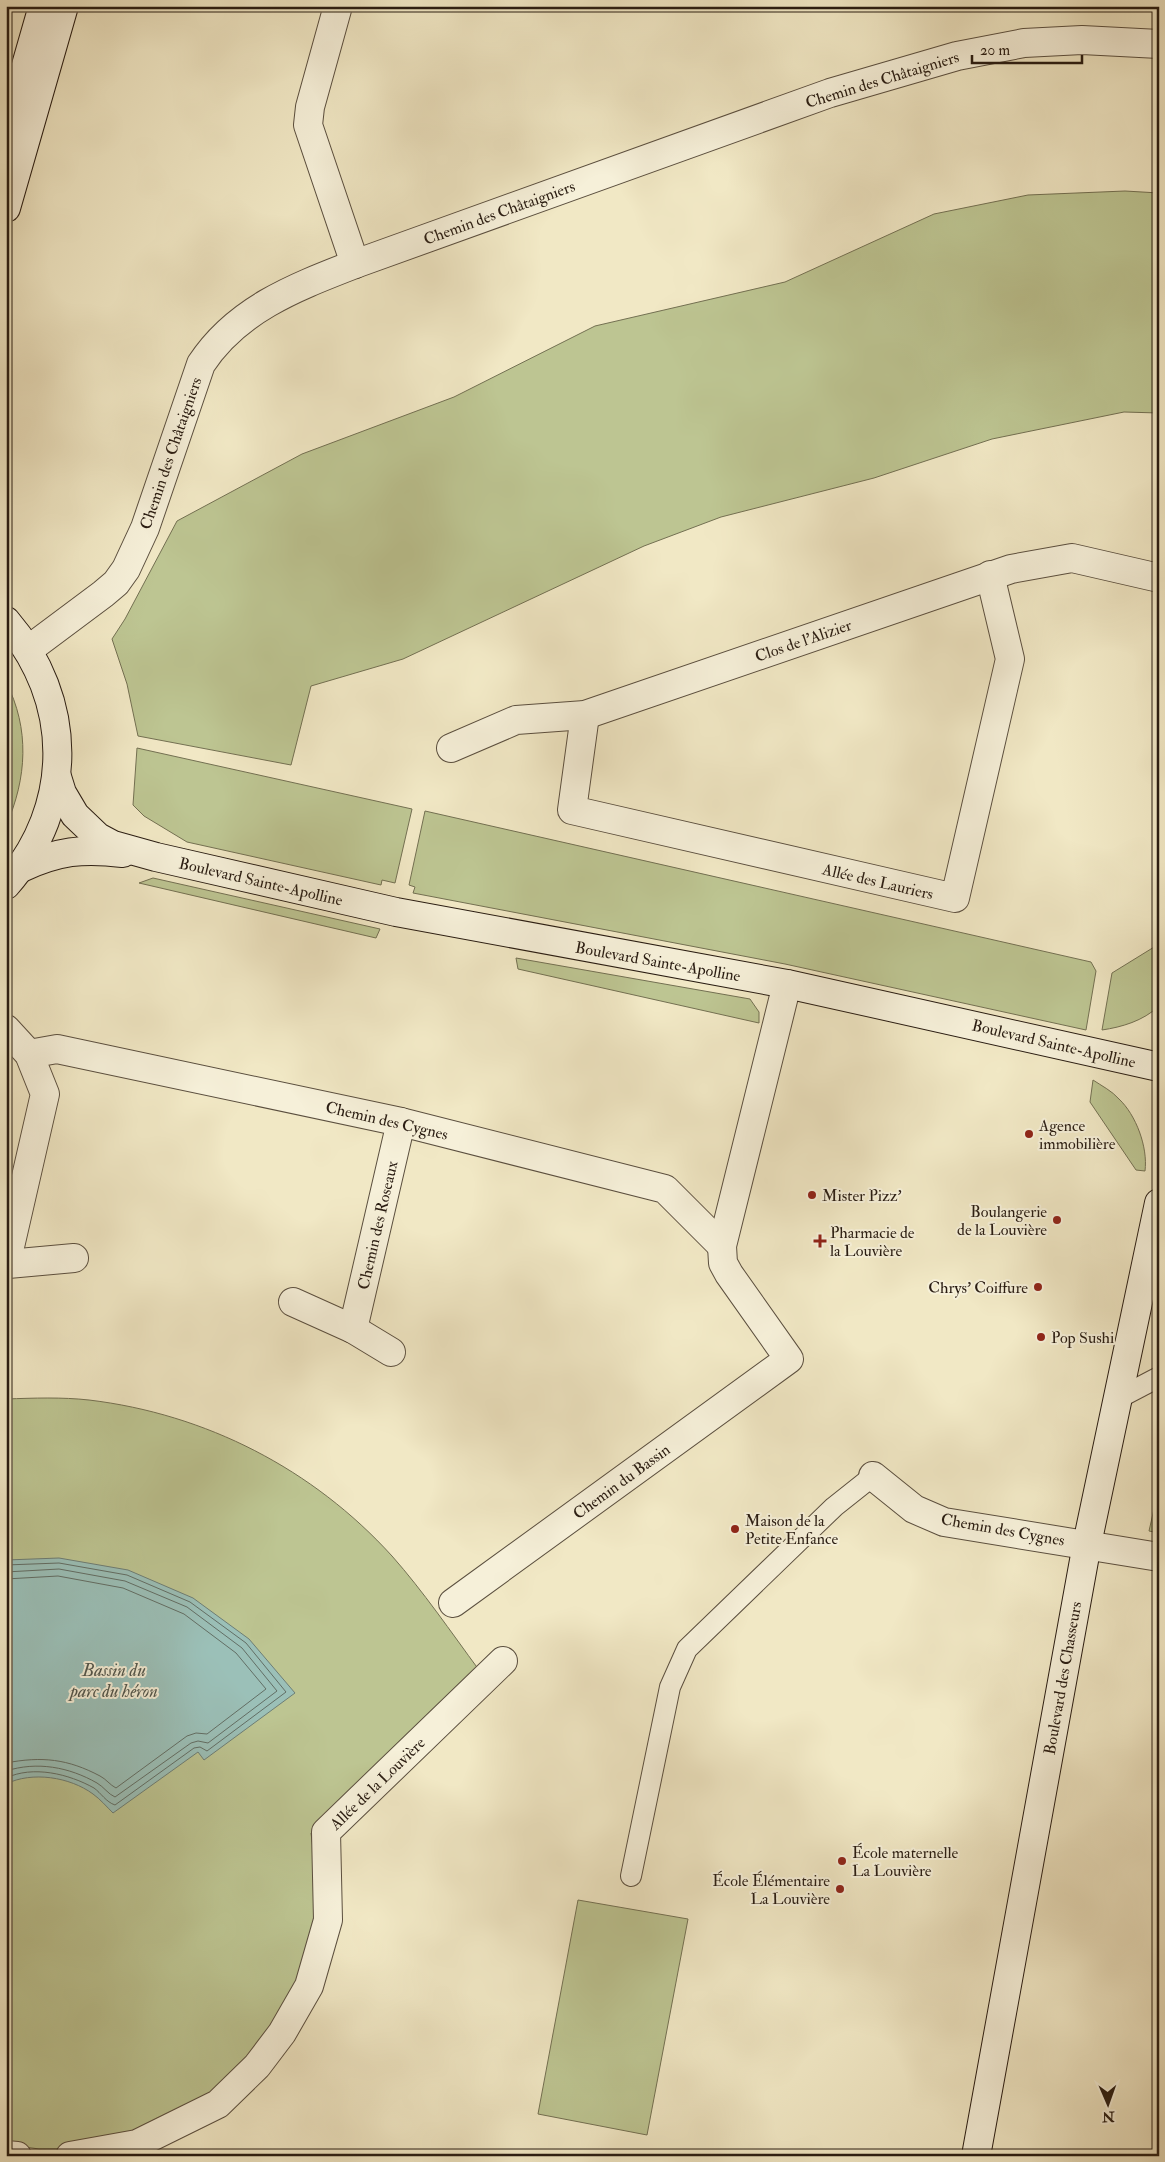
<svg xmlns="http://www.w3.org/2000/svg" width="1165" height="2162" font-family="'IM FELL Double Pica',serif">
  <rect width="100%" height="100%" fill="#f1e8c5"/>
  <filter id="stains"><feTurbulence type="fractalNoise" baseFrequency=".004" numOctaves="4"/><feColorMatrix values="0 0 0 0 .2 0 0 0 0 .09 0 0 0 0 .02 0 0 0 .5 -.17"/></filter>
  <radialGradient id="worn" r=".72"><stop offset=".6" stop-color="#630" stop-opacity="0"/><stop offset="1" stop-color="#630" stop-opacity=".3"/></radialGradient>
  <g fill="#bdc592" stroke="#737052">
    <polygon points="1125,191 1159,193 1159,413 1124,412 992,439 874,478 721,517 644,546 403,659 311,686 291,765 138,736 127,684 112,639 125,619 177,521 302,454 454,397 595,326 785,282 934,214 1028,195"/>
    <path d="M6 682C30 729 27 778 6 826Z"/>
    <polygon points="137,748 412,809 395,883 382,880 381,885 187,842 144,816 133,805"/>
    <polygon points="425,811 1091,962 1096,971 1086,1030 785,964 413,893 415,887 409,885"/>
    <polygon points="153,878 380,929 376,938 139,883"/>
    <path d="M1159 944V1006C1143 1021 1122 1027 1102 1030L1112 973Z"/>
    <polygon points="516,958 750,999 759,1012 759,1023 518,969"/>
    <path d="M1093 1080C1102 1086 1112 1091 1119 1099 1136 1115 1148 1147 1145 1171L1136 1170 1090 1102Z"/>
    <path d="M6 1399C34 1398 62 1397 89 1400 206 1414 313 1469 392 1556 423 1591 451 1632 479 1670L311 1833 315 1865V1925L308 1959 259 2055 180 2120 74 2149H39L6 2144Z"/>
    <polygon points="1159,1487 1159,1533 1149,1531"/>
    <polygon points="578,1900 688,1919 647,2135 538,2114"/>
  </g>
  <path fill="#9bc0b8" stroke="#6d7e76" d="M59 1558 128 1570 193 1598 249 1639 295 1693 204 1760 198 1752 113 1813C107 1807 100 1799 93 1794 70 1777 32 1771 6 1784V1560Z"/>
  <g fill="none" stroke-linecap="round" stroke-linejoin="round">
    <g stroke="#626e65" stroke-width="1">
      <path d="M6 1565 59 1563 127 1575 190 1602 246 1643 286 1692 207 1751 200 1747 194 1748 115 1805C106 1802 101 1793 94 1788 69 1774 33 1765 6 1778"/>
      <path d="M6 1572 59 1569 125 1581 187 1607 242 1648 277 1691 208 1743 198 1741 191 1743 115 1797C108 1794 104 1787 97 1783 69 1767 37 1761 6 1771"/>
      <path d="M6 1579 58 1576 123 1588 184 1614 236 1653 266 1689 207 1734 196 1733 187 1736 116 1788C110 1785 106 1779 100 1776 68 1759 42 1756 6 1763"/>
    </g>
    <defs>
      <g id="lane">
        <polyline points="1117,1399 1159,1377"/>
        <polyline points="631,1876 670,1687 687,1649 834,1507 873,1476"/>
      </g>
      <g id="street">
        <polyline points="338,6 310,107 308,125 355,264"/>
        <path d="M28 650 103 594 116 583 126 569 145 528 201 364C237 309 296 287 355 264L830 93 957 56 1024 43 1082 40 1159 44"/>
        <polyline points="585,715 572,810 955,898 1010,659 990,575"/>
        <polyline points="451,748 516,720 585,715 1011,569 1072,558 1159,578"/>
        <polyline points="6,1029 29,1054 45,1094 6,1264"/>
        <polyline points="29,1054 57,1049 401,1122 665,1189 722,1246"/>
        <polyline points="8,1264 74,1258"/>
        <polyline points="293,1302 353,1329 391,1352"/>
        <polyline points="353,1329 401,1122"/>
        <polyline points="873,1476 914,1509 944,1522 1159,1557"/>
        <polyline points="453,1603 789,1359 729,1274 723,1263 722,1246 787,984"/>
        <polyline points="6,2155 17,2156"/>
        <polyline points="70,2156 137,2144 218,2104 257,2066 282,2033 309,1986 328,1920 326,1832 503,1661"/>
      </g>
      <g id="secondary">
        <polyline points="6,135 43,6"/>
        <polyline points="6,208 64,6"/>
        <path d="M6 621C74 700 75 806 6 885"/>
        <polyline points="57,777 62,793 75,815 98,837 113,845 156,857 396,912 787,984 1159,1067"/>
        <path d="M21 868C58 851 82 848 123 853"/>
        <polyline points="976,2156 1087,1544 1159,1203"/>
      </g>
    </defs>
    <use href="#lane" stroke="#5b4f3f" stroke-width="22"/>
    <use href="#street" stroke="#5b4f3f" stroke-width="30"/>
    <use href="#secondary" stroke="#291c12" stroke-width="30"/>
    <use href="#lane" stroke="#f6f0d9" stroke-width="20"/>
    <use href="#street" stroke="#f6f0d9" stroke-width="28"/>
    <use href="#secondary" stroke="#f6f0d9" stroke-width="28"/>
  </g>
  <g fill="#8f2418" stroke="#f6f0d9" stroke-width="2">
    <circle cx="1029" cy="1134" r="5"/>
    <circle cx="812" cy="1195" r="5"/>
    <circle cx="1057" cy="1220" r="5"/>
    <path d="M817.5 1233.5h5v5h5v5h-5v5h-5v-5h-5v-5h5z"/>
    <circle cx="1038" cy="1287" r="5"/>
    <circle cx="1041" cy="1337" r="5"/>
    <circle cx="735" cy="1529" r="5"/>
    <circle cx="842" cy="1861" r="5"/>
    <circle cx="840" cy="1889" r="5"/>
  </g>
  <g text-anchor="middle" stroke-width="4" stroke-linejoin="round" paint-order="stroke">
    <g font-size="16" fill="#291c12" stroke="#f6f0d9">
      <text transform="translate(882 79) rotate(-17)" y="6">Chemin des Châtaigniers</text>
      <text transform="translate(499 212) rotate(-20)" y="6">Chemin des Châtaigniers</text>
      <text transform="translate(170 453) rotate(-71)" y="6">Chemin des Châtaigniers</text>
      <text transform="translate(803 640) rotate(-19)" y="6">Clos de l'Alizier</text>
      <text transform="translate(261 881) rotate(13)" y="6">Boulevard Sainte-Apolline</text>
      <text transform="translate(878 881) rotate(13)" y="6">Allée des Lauriers</text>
      <text transform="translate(658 961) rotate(10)" y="6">Boulevard Sainte-Apolline</text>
      <text transform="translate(1054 1043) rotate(13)" y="6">Boulevard Sainte-Apolline</text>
      <text transform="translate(387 1120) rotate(13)" y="6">Chemin des Cygnes</text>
      <text transform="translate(377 1225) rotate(-77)" y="6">Chemin des Roseaux</text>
      <text transform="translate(621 1481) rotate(-36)" y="6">Chemin du Bassin</text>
      <text transform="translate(1003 1529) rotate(10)" y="6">Chemin des Cygnes</text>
      <text transform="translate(1062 1678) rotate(-80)" y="6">Boulevard des Chasseurs</text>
      <text transform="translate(377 1783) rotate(-44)" y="6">Allée de la Louvière</text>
    </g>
    <g font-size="16" fill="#291c12" stroke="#f6f0d9" text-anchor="start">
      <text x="1039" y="1131">Agence<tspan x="1039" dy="18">immobilière</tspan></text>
      <text x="822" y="1201">Mister Pizz'</text>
      <text x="1047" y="1217" text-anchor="end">Boulangerie<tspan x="1047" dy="18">de la Louvière</tspan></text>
      <text x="830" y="1238">Pharmacie de<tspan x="830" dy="18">la Louvière</tspan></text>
      <text x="1028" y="1293" text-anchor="end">Chrys' Coiffure</text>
      <text x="1051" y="1343">Pop Sushi</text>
      <text x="745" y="1526">Maison de la<tspan x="745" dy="18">Petite Enfance</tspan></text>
      <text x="852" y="1858">École maternelle<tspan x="852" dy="18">La Louvière</tspan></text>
      <text x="830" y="1886" text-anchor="end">École Élémentaire<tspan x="830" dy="18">La Louvière</tspan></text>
    </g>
    <g font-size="18" font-style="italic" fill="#51554c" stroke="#f6f0d9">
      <text x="114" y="1676">Bassin du<tspan x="114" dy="21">parc du héron</tspan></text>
    </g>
  </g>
  <rect width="1165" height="2162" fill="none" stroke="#f1e8c5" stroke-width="25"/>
  <rect x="8" y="8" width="1150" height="2147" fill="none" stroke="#291c12" stroke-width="2.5"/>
  <rect x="12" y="12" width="1140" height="2137" fill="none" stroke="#291c12"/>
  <g transform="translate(1108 2104) rotate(178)" stroke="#f6f0d9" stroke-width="4" paint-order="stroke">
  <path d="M0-4L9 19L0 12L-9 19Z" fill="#291c12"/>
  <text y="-8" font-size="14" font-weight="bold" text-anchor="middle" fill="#291c12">N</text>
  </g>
  <path d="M972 55v8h110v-8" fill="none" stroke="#291c12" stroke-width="2.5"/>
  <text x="980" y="55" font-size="15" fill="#291c12" stroke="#f6f0d9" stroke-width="4" paint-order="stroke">20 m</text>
  <rect width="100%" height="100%" filter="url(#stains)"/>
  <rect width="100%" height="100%" fill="url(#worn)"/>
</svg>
